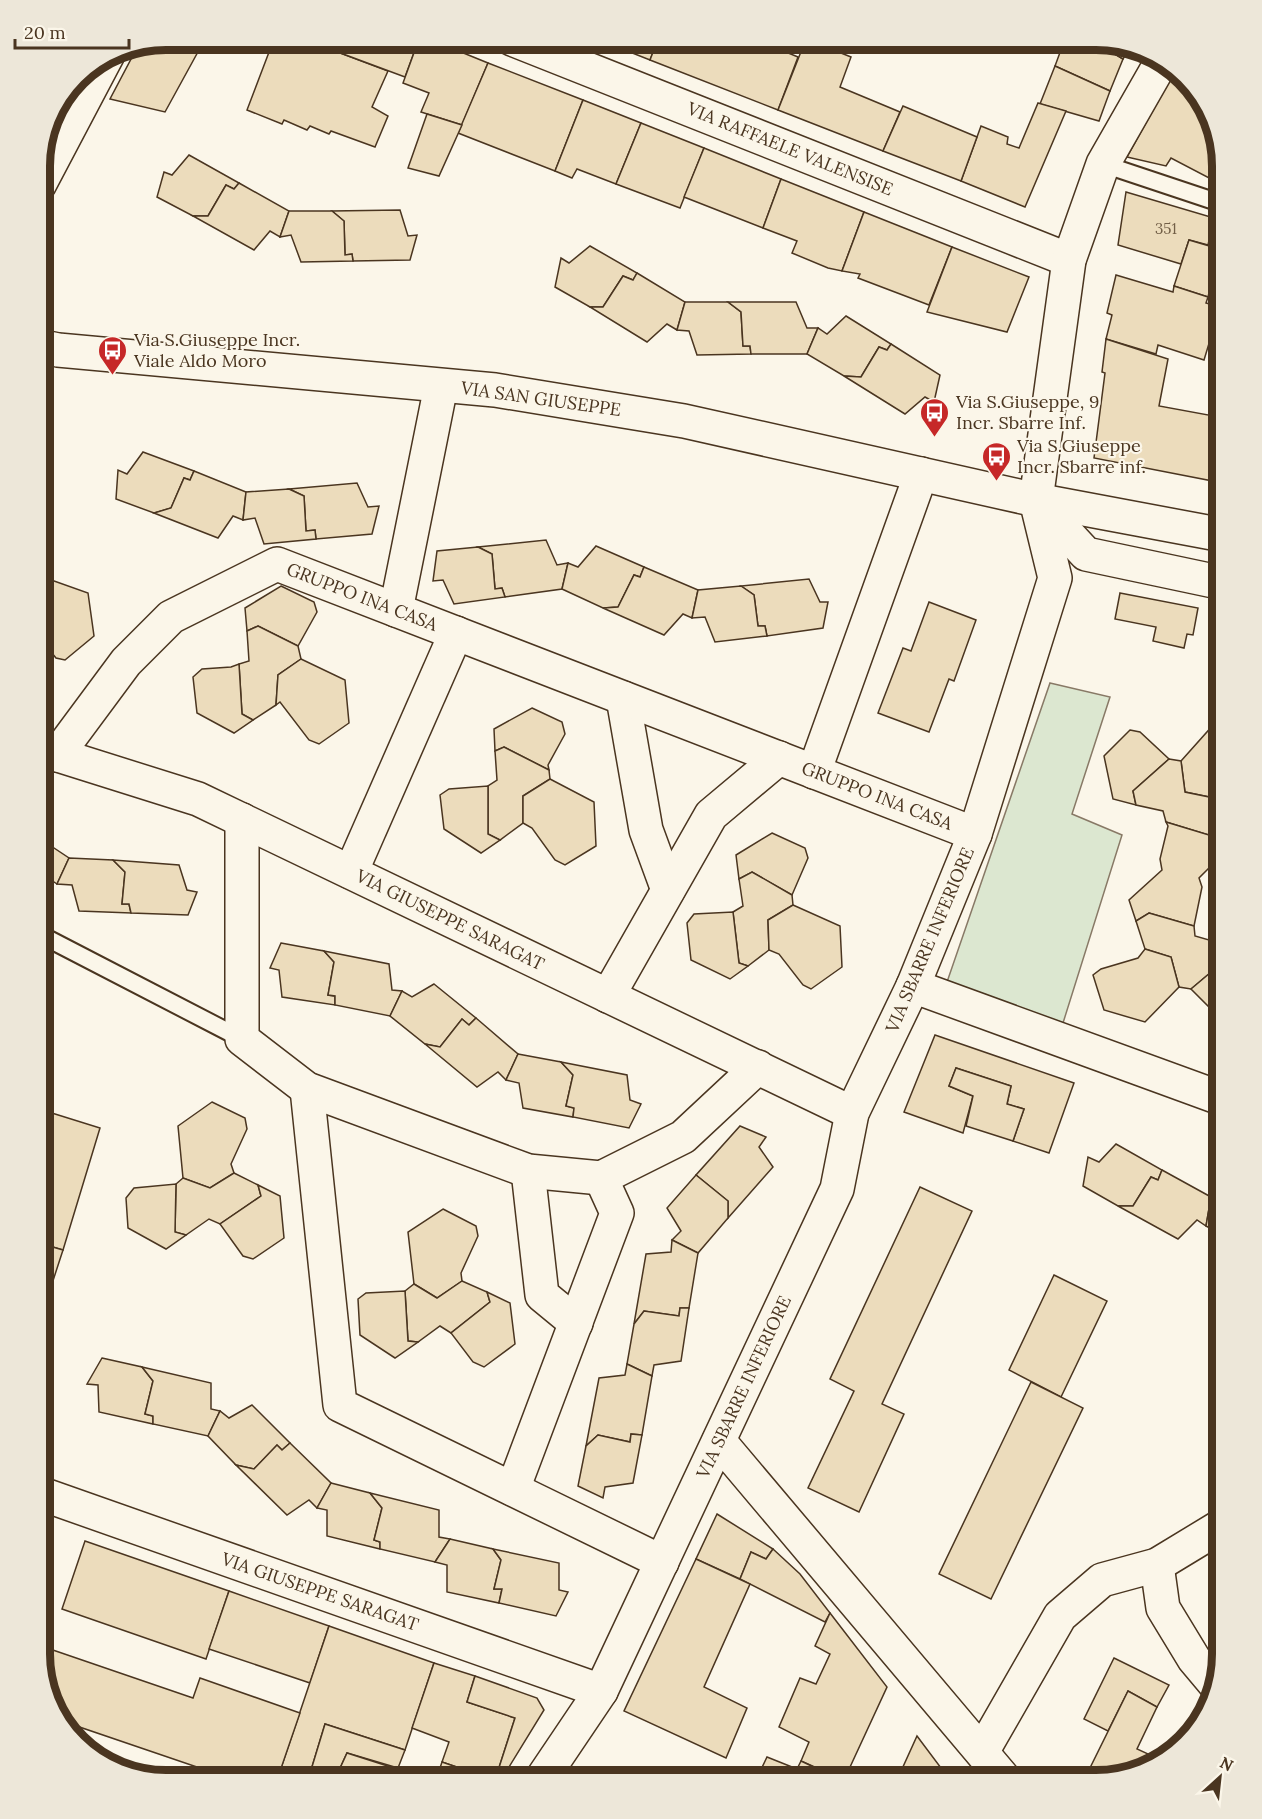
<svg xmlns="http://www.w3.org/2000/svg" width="1262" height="1819" font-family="Lora,serif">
  <rect width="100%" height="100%" fill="#fbf6e9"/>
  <polygon fill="#dce7d0" stroke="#887966" stroke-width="1.5" points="1050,683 1110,697 1072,814 1122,835 1063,1023 947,982"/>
  <g fill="#ecdcbc" stroke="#4a3520" stroke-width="1.5">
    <polygon points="166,39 205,39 165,112 110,99 139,44"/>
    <polygon points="274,39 340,39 335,51 388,71 372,107 388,116 375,147 331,131 329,134 310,126 307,130 284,120 282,124 247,110"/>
    <polygon points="340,39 419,39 405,77 335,51"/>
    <polygon points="419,39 429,39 488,63 462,125 421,112 429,93 403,83"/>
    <polygon points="597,39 658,39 650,60"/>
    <polygon points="658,39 754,39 798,57 778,110 650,60"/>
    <polygon points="806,39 851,57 840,87 900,112 883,151 778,110"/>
    <polygon points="901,39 932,39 927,51"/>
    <polygon points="1082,39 1090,39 1123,59 1110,91 1055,66 1062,47 1075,52"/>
    <polygon points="1090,39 1104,39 1114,42 1108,50"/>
    <polygon points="1114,42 1130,48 1123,59 1108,50"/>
    <polygon points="488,63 583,100 555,171 458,133"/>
    <polygon points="1055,66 1110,91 1099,121 1040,104"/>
    <polygon points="1175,70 1190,86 1172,76"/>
    <polygon points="1172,76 1190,86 1206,103 1221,159 1211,179 1171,158 1166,166 1127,157"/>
    <polygon points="583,100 641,123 616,184 577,169 572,178 555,171"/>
    <polygon points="1038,103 1066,111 1025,207 961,181 981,126 1008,137 1007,144 1019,148"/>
    <polygon points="903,106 977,137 961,181 883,151"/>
    <polygon points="427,114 462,125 439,176 408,168"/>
    <polygon points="641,123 704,148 680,208 616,184"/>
    <polygon points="704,148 781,179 763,228 684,197"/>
    <polygon points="189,155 239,183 234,189 226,185 208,216 193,216 157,197 164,172 172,175"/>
    <polygon points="781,179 864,212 842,271 828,268 792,253 797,241 763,228"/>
    <polygon points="239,183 289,211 280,237 270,231 254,250 193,216 208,216 226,185 234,189"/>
    <polygon points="1126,192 1214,218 1208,245 1189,240 1181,264 1118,245"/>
    <polygon points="400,210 408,236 417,235 410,260 353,261 352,254 345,255 344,221 332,211"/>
    <polygon points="289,211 332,211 344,221 345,255 352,254 353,261 301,262 291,235 280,237"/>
    <polygon points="864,212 952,247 929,305 858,278 860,274 842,271"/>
    <polygon points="1189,240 1223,250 1216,282 1212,281 1208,297 1174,286"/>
    <polygon points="590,246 637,273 633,280 623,276 603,307 590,307 555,287 561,258 569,263"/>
    <polygon points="952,247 1029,277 1007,332 927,312"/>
    <polygon points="1223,256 1223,283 1216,282"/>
    <polygon points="637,273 685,302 677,330 667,324 647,342 590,307 603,307 623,276 633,280"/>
    <polygon points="1116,275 1173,292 1174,286 1208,297 1206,303 1220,307 1204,360 1158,345 1156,354 1106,339 1112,315 1107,313"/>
    <polygon points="685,302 728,302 741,312 743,346 750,346 751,354 697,355 689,331 677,330"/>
    <polygon points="728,302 796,302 807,328 818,328 807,354 751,354 750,346 743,346 741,312"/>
    <polygon points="846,316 891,344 887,350 879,347 861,377 844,376 807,354 818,328 827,334"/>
    <polygon points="1106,339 1168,359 1159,406 1214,416 1211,437 1223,439 1223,483 1094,458 1105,373 1102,372"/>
    <polygon points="891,344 940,375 934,402 925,397 905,414 844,376 861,377 879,347 887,350"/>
    <polygon points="1222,377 1223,377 1223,439 1211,437"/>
    <polygon points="143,452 194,471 190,480 184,478 171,508 154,513 116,499 118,470 127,474"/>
    <polygon points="194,471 246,492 243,520 233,516 218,538 154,513 171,508 184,478 190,480"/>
    <polygon points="357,483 368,507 379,506 372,534 316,539 315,530 306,531 304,496 289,489"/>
    <polygon points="289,489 304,496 306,531 315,530 316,539 264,544 255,518 243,520 246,492"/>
    <polygon points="39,514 47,517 50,527 39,559"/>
    <polygon points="546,540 557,565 568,563 562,589 505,597 502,588 495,589 492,554 478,547"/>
    <polygon points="596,546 644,567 640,577 634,575 618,607 603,608 562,589 568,563 578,567"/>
    <polygon points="478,547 492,554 495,589 502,588 505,597 454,604 443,580 433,581 437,551"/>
    <polygon points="644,567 698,590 692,618 683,614 664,635 603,608 618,607 634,575 640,577"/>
    <polygon points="40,576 88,593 94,636 65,660 56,658 39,637"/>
    <polygon points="809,579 820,602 828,602 823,628 767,636 765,626 758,626 754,595 741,586"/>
    <polygon points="281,586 314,602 317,612 298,646 258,626 247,631 245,608"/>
    <polygon points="741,586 754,595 758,626 765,626 767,636 715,642 705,617 692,618 698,590"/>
    <polygon points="1120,593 1198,608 1193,635 1187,634 1184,648 1153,641 1156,627 1115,619"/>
    <polygon points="929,602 976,620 954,681 949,679 929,732 878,713 903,648 911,651"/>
    <polygon points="258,626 298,646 301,659 278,675 276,705 253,720 242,714 239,664 249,661 247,631"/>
    <polygon points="301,659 345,680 349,723 319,744 309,740 280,702 276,705 278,675"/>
    <polygon points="239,664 242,714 253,720 234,733 197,713 193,677 202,669 231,667"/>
    <polygon points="532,708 562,722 565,734 548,765 549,770 504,747 495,751 494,729"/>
    <polygon points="1215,723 1223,726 1223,790 1214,798 1185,792 1181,761"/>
    <polygon points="1130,730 1140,732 1169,759 1133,791 1136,805 1113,799 1104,756"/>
    <polygon points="504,747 549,770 550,779 523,796 523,823 500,840 488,834 488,786 497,780 495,751"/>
    <polygon points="1169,759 1181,761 1185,792 1214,798 1223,827 1212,836 1166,822 1163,811 1136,805 1133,791"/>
    <polygon points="550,779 594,802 596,846 565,865 555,860 532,828 523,823 523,796"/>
    <polygon points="488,786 488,834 500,840 481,853 444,829 440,795 449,789"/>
    <polygon points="1166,822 1212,836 1223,828 1223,854 1199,878 1202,887 1194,926 1149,913 1136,921 1129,900 1162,870 1160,859 1168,826"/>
    <polygon points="772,833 805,848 808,858 792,895 752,872 739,879 736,855"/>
    <polygon points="39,838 69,858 57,884 48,878 39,886"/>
    <polygon points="69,858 113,860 125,872 122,904 129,904 131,913 79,911 72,885 57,884"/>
    <polygon points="113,860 179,865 187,890 197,892 188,915 131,913 129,904 122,904 125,872"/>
    <polygon points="752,872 792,895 793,905 768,920 769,950 748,966 739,963 733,912 743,906 739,879"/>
    <polygon points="793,905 840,926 842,967 811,989 803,985 779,954 769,950 768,920"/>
    <polygon points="733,912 739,963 748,966 730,979 691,960 687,923 694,914"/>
    <polygon points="1149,913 1194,926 1195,936 1223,944 1223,962 1191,989 1179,987 1171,957 1145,949 1136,921"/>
    <polygon points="281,943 324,951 334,962 328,995 335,996 335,1005 282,997 279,970 270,968"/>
    <polygon points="1145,949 1171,957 1179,987 1145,1022 1104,1010 1093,975 1101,969 1138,958"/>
    <polygon points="324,951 389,964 392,990 402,991 390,1016 335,1005 335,996 328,995 334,962"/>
    <polygon points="1223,962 1223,1017 1217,1015 1191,989"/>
    <polygon points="434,984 476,1018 469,1025 462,1019 440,1047 425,1044 390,1016 402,991 412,997"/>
    <polygon points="476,1018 518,1054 506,1080 498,1072 477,1087 425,1044 440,1047 462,1019 469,1025"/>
    <polygon points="935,1035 1074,1083 1049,1153 1013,1141 1024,1109 1007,1104 1011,1086 956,1068 949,1086 973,1096 963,1133 904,1112"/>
    <polygon points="518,1054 561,1062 573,1075 566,1106 574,1108 573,1117 523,1108 519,1083 506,1080"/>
    <polygon points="561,1062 627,1075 630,1100 641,1104 629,1128 573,1117 574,1108 566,1106 573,1075"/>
    <polygon points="956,1068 1011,1086 1007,1104 1024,1109 1013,1141 966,1126 973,1096 949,1086"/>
    <polygon points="212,1102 245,1118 247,1129 231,1164 234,1173 210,1188 183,1178 178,1126"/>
    <polygon points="39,1109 100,1128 63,1250 39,1243"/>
    <polygon points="740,1126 766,1137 759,1147 773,1167 728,1218 728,1201 696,1175"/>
    <polygon points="1116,1144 1162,1170 1158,1180 1151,1177 1133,1206 1118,1206 1083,1186 1088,1157 1099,1162"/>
    <polygon points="1162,1170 1211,1197 1206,1226 1197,1220 1178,1239 1118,1206 1133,1206 1151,1177 1158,1180"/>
    <polygon points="234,1173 258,1185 261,1196 220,1224 209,1219 186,1235 175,1232 176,1184 183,1178 210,1188"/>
    <polygon points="696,1175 728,1201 728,1218 698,1253 672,1240 681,1231 667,1208"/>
    <polygon points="176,1184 175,1232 186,1235 166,1249 128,1228 126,1198 134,1188"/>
    <polygon points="258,1185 280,1196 284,1238 253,1259 243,1256 220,1224 261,1196"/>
    <polygon points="920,1187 972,1211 882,1404 904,1414 859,1512 808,1488 854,1391 830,1379"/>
    <polygon points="1211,1197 1223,1203 1223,1235 1206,1226"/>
    <polygon points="443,1209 476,1226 478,1236 461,1273 462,1281 437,1298 414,1284 408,1232"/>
    <polygon points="672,1240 698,1253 689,1308 680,1308 679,1316 644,1311 634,1324 646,1254 671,1252"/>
    <polygon points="39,1243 63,1250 48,1296 39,1293"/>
    <polygon points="1054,1275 1107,1301 1061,1397 1009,1370"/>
    <polygon points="462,1281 487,1292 490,1302 451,1333 440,1326 418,1342 408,1341 405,1291 414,1284 437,1298"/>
    <polygon points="405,1291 408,1341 418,1342 395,1358 360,1335 358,1299 366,1293"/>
    <polygon points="487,1292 510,1303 515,1344 484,1367 473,1362 451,1333 490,1302"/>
    <polygon points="680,1308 689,1308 681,1361 654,1365 652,1376 627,1364 634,1324 644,1311 679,1316"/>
    <polygon points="102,1358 142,1367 153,1381 145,1414 153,1416 153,1424 99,1412 98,1385 87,1384"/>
    <polygon points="627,1364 652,1376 642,1435 631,1434 630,1442 598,1435 586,1446 599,1378 625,1375"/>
    <polygon points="142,1367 211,1383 211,1409 220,1411 208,1436 153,1424 153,1416 145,1414 153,1381"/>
    <polygon points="1031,1382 1083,1408 991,1599 939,1574"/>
    <polygon points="252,1405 290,1443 282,1450 277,1445 254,1469 236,1465 208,1436 220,1411 229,1418"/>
    <polygon points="631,1434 642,1435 633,1483 605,1487 603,1498 578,1486 586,1446 598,1435 630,1442"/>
    <polygon points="290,1443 331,1483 317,1508 309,1500 287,1515 236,1465 254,1469 277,1445 282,1450"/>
    <polygon points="331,1483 370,1493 382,1508 374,1540 380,1542 380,1549 327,1536 327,1510 317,1508"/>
    <polygon points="370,1493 439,1510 439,1537 450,1539 435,1562 380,1549 380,1542 374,1540 382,1508"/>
    <polygon points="717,1514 773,1549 766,1559 751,1552 740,1579 696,1559"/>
    <polygon points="450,1539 493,1549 501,1560 494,1589 502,1589 499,1603 447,1592 447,1565 435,1562"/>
    <polygon points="85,1541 229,1591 206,1659 62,1609"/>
    <polygon points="493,1549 559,1563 559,1590 568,1592 556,1616 499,1603 502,1589 494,1589 501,1560"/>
    <polygon points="773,1549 800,1574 830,1613 825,1622 740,1579 751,1552 766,1559"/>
    <polygon points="696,1559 750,1584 704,1687 747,1708 726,1758 624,1711"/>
    <polygon points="229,1591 329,1626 310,1683 209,1649"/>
    <polygon points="830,1613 887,1687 844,1780 801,1761 809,1742 779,1727 800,1678 816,1684 830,1654 815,1646"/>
    <polygon points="329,1626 434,1663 405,1750 325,1724 308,1780 277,1780"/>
    <polygon points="47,1648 193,1698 200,1678 300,1713 277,1780 235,1780 59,1720 56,1716 42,1665"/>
    <polygon points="1114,1658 1169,1685 1157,1707 1128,1691 1108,1731 1084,1719"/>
    <polygon points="434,1663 475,1676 467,1702 515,1718 495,1780 442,1762 449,1742 412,1728"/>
    <polygon points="475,1676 537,1698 544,1710 501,1780 495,1780 515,1718 467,1702"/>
    <polygon points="1128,1691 1157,1707 1137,1749 1159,1759 1156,1764 1097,1780 1084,1780"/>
    <polygon points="325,1724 405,1750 398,1768 347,1753 336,1777 341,1780 308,1780"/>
    <polygon points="917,1736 950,1780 897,1780"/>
    <polygon points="347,1753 422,1777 421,1780 341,1780 336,1777"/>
    <polygon points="767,1757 797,1769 801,1761 841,1780 756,1780"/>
    <polygon points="442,1762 494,1780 436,1780"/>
  </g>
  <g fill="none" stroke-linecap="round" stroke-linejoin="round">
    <defs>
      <g id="lane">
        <polyline points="1103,164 1223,204"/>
        <polyline points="39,934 242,1039"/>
      </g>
      <g id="street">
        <polyline points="512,39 1069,260"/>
        <polyline points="396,610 441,386"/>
        <polyline points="623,698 646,830 668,890"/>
        <polyline points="39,749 198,799 852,1113"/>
        <polyline points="57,755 126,662 171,617 277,564 975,834"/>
        <polyline points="814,772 921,474"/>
        <polyline points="242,820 242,1039 307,1089 528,1171 601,1178 683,1137 758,1067"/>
        <polyline points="351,872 456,633"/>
        <polyline points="913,986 1223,1099"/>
        <polyline points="608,996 711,815 779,758"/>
        <polyline points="307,1089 340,1405 662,1562"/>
        <polyline points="528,1171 542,1295 576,1323"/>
        <polyline points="719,1441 1005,1780"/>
        <polyline points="513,1489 617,1213 601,1178"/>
        <polyline points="39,1493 601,1691"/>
        <polyline points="1157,1565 1163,1608 1194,1659 1215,1684"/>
        <polyline points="982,1752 1060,1616 1102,1580 1157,1565 1223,1525"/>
        <polyline points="541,1780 601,1691 837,1189 852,1113 913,986 975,834 1055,578 1036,500 1069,260 1103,164 1163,59"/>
      </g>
      <g id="secondary">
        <polyline points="39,185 108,54"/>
        <polyline points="39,346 58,350 495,390 684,421 1036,500 1223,535"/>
        <polyline points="1036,500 1086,554 1223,583"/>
      </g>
    </defs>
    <use href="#lane" stroke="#4a3520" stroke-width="20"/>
    <use href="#street" stroke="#4a3520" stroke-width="36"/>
    <use href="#secondary" stroke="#4a3520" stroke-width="36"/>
    <use href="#lane" stroke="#fbf6e9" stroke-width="16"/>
    <use href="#street" stroke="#fbf6e9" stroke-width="33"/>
    <use href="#secondary" stroke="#fbf6e9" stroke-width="33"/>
  </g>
  <defs>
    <symbol id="bus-pin" viewBox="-11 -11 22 30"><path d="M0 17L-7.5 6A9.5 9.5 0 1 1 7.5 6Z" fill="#c62828" stroke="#fbf6e9"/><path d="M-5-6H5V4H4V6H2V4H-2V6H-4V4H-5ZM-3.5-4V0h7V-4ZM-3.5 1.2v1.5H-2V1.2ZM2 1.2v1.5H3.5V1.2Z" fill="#fff"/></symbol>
  </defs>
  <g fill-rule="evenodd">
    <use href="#bus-pin" x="96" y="334" width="33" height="45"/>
    <use href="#bus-pin" x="918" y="396" width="33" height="45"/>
    <use href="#bus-pin" x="980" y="440" width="33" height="45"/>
  </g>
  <g text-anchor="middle" stroke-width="4.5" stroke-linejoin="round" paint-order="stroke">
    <g font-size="15" fill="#725f47">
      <text x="1166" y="234">351</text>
    </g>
    <g font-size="18" fill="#4a3520" stroke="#fbf6e9">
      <text transform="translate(790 149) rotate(22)" y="6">VIA RAFFAELE VALENSISE</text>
      <text transform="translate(541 399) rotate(8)" y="6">VIA SAN GIUSEPPE</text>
      <text transform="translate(362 597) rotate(21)" y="6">GRUPPO INA CASA</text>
      <text transform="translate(877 796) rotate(21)" y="6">GRUPPO INA CASA</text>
      <text transform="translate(450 920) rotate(26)" y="6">VIA GIUSEPPE SARAGAT</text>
      <text transform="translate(930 940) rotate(-67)" y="6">VIA SBARRE INFERIORE</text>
      <text transform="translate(744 1387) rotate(-65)" y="6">VIA SBARRE INFERIORE</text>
      <text transform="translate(320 1592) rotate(19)" y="6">VIA GIUSEPPE SARAGAT</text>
    </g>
    <g font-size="18" fill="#4a3520" stroke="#fbf6e9" text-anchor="start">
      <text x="134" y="346">Via S.Giuseppe Incr.<tspan x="134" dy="21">Viale Aldo Moro</tspan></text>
      <text x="956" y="408">Via S.Giuseppe, 9<tspan x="956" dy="21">Incr. Sbarre Inf.</tspan></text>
      <text x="1017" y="452">Via S.Giuseppe<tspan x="1017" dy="21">Incr. Sbarre inf.</tspan></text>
    </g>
  </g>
  <path d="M0 0H1262V1819H0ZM166 50H1096A116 116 0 0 1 1212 166V1654A116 116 0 0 1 1096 1770H166A116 116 0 0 1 50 1654V166A116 116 0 0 1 166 50Z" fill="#ede7d9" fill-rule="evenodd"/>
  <path fill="none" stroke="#4a3520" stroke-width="8" d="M166 50H1096A116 116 0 0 1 1212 166V1654A116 116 0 0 1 1096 1770H166A116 116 0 0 1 50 1654V166A116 116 0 0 1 166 50Z"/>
  <g transform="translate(1220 1777) rotate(27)" stroke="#fbf6e9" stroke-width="4.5" paint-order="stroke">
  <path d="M0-4.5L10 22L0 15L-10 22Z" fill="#4a3520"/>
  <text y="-9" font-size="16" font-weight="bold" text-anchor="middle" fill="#4a3520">N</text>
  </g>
  <path d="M15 39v9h114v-9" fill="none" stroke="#4a3520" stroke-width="3"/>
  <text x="24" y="39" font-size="18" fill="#4a3520" stroke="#fbf6e9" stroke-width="4.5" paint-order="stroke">20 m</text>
</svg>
